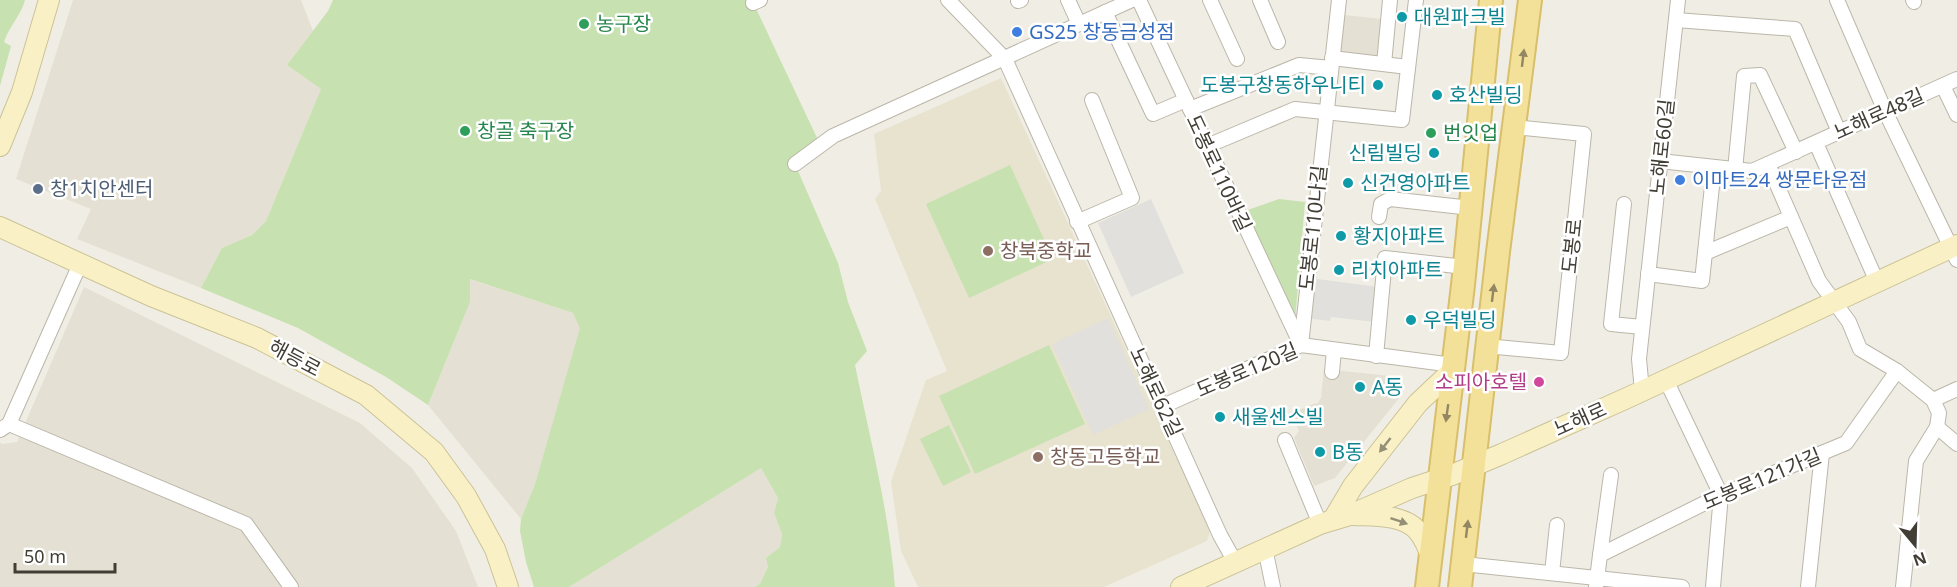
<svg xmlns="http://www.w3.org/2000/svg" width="1957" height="587" font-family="'Noto Sans','Noto Sans KR',sans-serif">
  <rect width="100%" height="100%" fill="#f0eee4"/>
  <g fill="#e4e0d3">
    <polygon points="73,0 301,0 313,31 287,65 321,89 266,221 252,235 222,248 201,288 77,239 91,209 16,179"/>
    <polygon points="1344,15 1383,19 1379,58 1340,54"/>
    <polygon points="469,279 573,313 581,328 535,484 521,519 428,405 470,302"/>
    <polygon points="84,287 360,423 412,468 456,531 478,587 0,587 0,442 2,444 17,442"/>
    <polygon points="1324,369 1400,377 1399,398 1335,478 1314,486 1294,438 1299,431 1291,413 1316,403 1317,404 1321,398"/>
    <polygon points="761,468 778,498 774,513 782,534 780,547 766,558 768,567 760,584 755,587 569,587"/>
  </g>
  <polygon fill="#e8e3cf" points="1001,78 1210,531 1207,541 1104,587 918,587 901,551 891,482 926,380 947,371 875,199 881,191 874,134"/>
  <g fill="#c7e1b0">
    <path d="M0 0H25C21 16 9 26 4 42L11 46 0 86Z"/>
    <path d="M333 0H752L818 140 795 164 838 263 848 302 867 351 855 365C870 439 889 511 895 587H755L760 584 768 567 766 558 780 547 782 534 774 513 778 498 761 468 569 587H534L526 562 520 531 521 519 535 484 580 328 573 313 470 279V302L428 405 386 377 298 328 201 288 222 248 252 235 266 221 321 89 287 65 328 11Z"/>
    <polygon points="1010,165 1053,259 969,298 926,204"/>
    <polygon points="1279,199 1305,202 1295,321 1242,212"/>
    <polygon points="1049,345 1085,424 975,474 939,396"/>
    <polygon points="949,425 971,472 943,486 920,439"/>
  </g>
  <g fill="#e1e0dc">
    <polygon points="1151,199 1184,273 1131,297 1098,223"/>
    <polygon points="1310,278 1379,287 1375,322 1331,317 1330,321 1305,318"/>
    <polygon points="1108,318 1149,409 1093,435 1052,344"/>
  </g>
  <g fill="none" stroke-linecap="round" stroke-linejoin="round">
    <defs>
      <g id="street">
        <polyline points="948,0 1005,59 1220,535 1235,562"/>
        <polyline points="1068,0 1079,24"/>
        <polyline points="1139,0 1301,345"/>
        <polyline points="1210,0 1237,59"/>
        <polyline points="1260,0 1278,42"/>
        <polyline points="1837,0 1885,111 1957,260"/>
        <polyline points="1913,0 1914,2"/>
        <polyline points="1018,1 1021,0"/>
        <polyline points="753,3 760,0"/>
        <polyline points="1105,12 1153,114 1186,100"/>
        <polyline points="1676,20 1795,29 1839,132"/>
        <polyline points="1332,58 1408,67"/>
        <polyline points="1384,64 1390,0"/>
        <polyline points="1943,86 1957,115"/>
        <polyline points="1190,109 1299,65 1331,68"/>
        <polyline points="1816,143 1877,282"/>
        <polyline points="1207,146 1295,109 1402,120 1416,0"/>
        <polyline points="1660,161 1752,171 1957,79"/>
        <polyline points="795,164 833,136 1132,0"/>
        <polyline points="1768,164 1819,281 1849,322 1860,349 1897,371 1933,400 1939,413 1937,427 1916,461 1903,587"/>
        <polyline points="1735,170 1744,76 1760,75 1796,152"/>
        <polyline points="1624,204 1611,324 1642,327"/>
        <polyline points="1379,217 1381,204 1390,199 1471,208"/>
        <polyline points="1077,222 1132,198 1092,100"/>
        <polyline points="1705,253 1791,217"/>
        <polyline points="1648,274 1702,281 1714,167"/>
        <polyline points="1301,345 1339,0"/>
        <polyline points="1486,346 1561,353 1584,134 1514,127"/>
        <polyline points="1376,356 1385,258 1465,267"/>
        <polyline points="1332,372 1334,350"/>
        <polyline points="1666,380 1721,495 1713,587"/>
        <polyline points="1642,391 1639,359 1678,0"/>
        <polyline points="1933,400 1957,389"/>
        <polyline points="1163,406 1301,345 1453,365"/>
        <polyline points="9,424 246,524 291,587"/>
        <polyline points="1937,427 1957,444"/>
        <polyline points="0,430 9,424 80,264"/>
        <polyline points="1285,440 1320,524"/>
        <polyline points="1265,548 1273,587"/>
        <polyline points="1600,555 1611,475"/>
        <polyline points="1463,564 1682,587"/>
        <polyline points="1552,573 1557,525"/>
        <polyline points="1596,587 1600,555 1721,495 1846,443 1897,371"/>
        <polyline points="1808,587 1822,453"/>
      </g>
      <g id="secondary">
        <polyline points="0,146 22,92 49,0"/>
        <polyline points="0,227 151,296 257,338 366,395 434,452 466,496 495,549 508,587"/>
        <path d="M1353 515C1373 516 1402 514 1417 530 1424 537 1427 547 1431 555"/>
        <polyline points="1334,518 1353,486 1418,403 1452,371"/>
        <polyline points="1181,587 1320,524 1350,515 1412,488 1452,475 1502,454 1627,398 1957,245"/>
      </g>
      <g id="primary">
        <polyline points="1427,587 1463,285 1491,0"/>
        <polyline points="1460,587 1498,252 1530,0"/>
      </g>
    </defs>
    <use href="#street" stroke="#bbb6a8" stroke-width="16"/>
    <use href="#secondary" stroke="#ccc297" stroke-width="22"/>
    <use href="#primary" stroke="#d7bf6b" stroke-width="26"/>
    <use href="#street" stroke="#fff" stroke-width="14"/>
    <use href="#secondary" stroke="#f9f1c5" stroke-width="20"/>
    <use href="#primary" stroke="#f4e199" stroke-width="22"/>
  </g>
  <defs><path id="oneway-solid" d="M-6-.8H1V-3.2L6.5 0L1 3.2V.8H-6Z" transform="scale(1.5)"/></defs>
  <g fill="#928762">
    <use href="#oneway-solid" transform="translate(1523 58) rotate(-83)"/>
    <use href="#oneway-solid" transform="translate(1493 293) rotate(-83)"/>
    <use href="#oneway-solid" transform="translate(1447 413) rotate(98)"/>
    <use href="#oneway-solid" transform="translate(1467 529) rotate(-83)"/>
  </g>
  <g fill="#948f76">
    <use href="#oneway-solid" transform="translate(1385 445) rotate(128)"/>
    <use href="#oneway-solid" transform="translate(1399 521) rotate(19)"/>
  </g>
  <g fill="#0f9aa8" stroke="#fff" stroke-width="2">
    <circle cx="1402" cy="17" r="6"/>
    <circle cx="1378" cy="85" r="6"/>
    <circle cx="1437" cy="95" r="6"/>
    <circle cx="1434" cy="153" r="6"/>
    <circle cx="1348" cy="183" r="6"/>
    <circle cx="1341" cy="236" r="6"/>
    <circle cx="1339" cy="270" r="6"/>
    <circle cx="1411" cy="320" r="6"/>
    <circle cx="1360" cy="387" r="6"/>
    <circle cx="1220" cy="417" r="6"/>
    <circle cx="1320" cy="452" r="6"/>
  </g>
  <g fill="#2e9e5b" stroke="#fff" stroke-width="2">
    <circle cx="584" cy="24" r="6"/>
    <circle cx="465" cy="131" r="6"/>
    <circle cx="1431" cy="133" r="6"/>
  </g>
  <g fill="#3f7fe0" stroke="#fff" stroke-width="2">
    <circle cx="1017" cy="32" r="6"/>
    <circle cx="1680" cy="180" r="6"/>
  </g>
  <circle fill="#5c6f8a" stroke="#fff" stroke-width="2" cx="38" cy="189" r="6"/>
  <g fill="#8d6e63" stroke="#fff" stroke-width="2">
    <circle cx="988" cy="251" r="6"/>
    <circle cx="1038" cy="457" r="6"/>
  </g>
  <circle fill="#d1479c" stroke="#fff" stroke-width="2" cx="1539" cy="382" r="6"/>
  <g text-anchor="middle" stroke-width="5" stroke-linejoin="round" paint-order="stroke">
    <g font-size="20" fill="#0d838f" stroke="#fff" text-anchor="start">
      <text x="1414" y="24">대원파크빌</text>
      <text x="1366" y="92" text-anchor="end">도봉구창동하우니티</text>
      <text x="1449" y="102">호산빌딩</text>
      <text x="1422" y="160" text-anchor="end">신림빌딩</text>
      <text x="1360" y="190">신건영아파트</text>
      <text x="1353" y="243">황지아파트</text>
      <text x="1351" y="277">리치아파트</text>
      <text x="1423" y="327">우덕빌딩</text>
      <text x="1372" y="394">A동</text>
      <text x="1232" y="424">새울센스빌</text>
      <text x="1332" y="459">B동</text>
    </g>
    <g font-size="20" fill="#27864d" stroke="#fff" text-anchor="start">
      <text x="596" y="31">농구장</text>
      <text x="477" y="138">창골 축구장</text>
      <text x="1443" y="140">번잇업</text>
    </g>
    <g font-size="20" fill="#366cbe" stroke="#fff" text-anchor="start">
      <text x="1029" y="39">GS25 창동금성점</text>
      <text x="1692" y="187">이마트24 쌍문타운점</text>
    </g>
    <g font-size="20" fill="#423e35" stroke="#fff">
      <text transform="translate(1879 114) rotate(-24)" y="7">노해로48길</text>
      <text transform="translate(1662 147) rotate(-84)" y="7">노해로60길</text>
      <text transform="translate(1219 173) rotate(65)" y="7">도봉로110바길</text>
      <text transform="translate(1313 228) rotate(-84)" y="7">도봉로110나길</text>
      <text transform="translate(1572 246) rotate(-84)" y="7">도봉로</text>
      <text transform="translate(295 358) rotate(28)" y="7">해등로</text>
      <text transform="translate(1247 370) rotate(-23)" y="7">도봉로120길</text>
      <text transform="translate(1156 392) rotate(65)" y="7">노해로62길</text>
      <text transform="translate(1580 419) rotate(-24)" y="7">노해로</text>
      <text transform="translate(1762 479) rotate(-23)" y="7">도봉로121가길</text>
    </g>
    <g font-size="20" fill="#4e5e75" stroke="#fff" text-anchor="start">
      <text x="50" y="196">창1치안센터</text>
    </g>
    <g font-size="20" fill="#785e54" stroke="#fff" text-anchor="start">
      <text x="1000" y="258">창북중학교</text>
      <text x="1050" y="464">창동고등학교</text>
    </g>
    <g font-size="20" fill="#b23c85" stroke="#fff" text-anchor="end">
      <text x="1527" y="389">소피아호텔</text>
    </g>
  </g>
  <g transform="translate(1915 545) rotate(161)" stroke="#ffffff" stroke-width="4.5" paint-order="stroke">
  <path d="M0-4.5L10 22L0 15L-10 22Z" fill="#423e35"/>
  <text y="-9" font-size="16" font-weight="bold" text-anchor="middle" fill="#423e35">N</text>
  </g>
  <path d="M15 563v9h100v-9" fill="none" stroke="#423e35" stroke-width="3"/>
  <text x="24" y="563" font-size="18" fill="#423e35" stroke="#ffffff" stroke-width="4.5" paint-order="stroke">50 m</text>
</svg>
